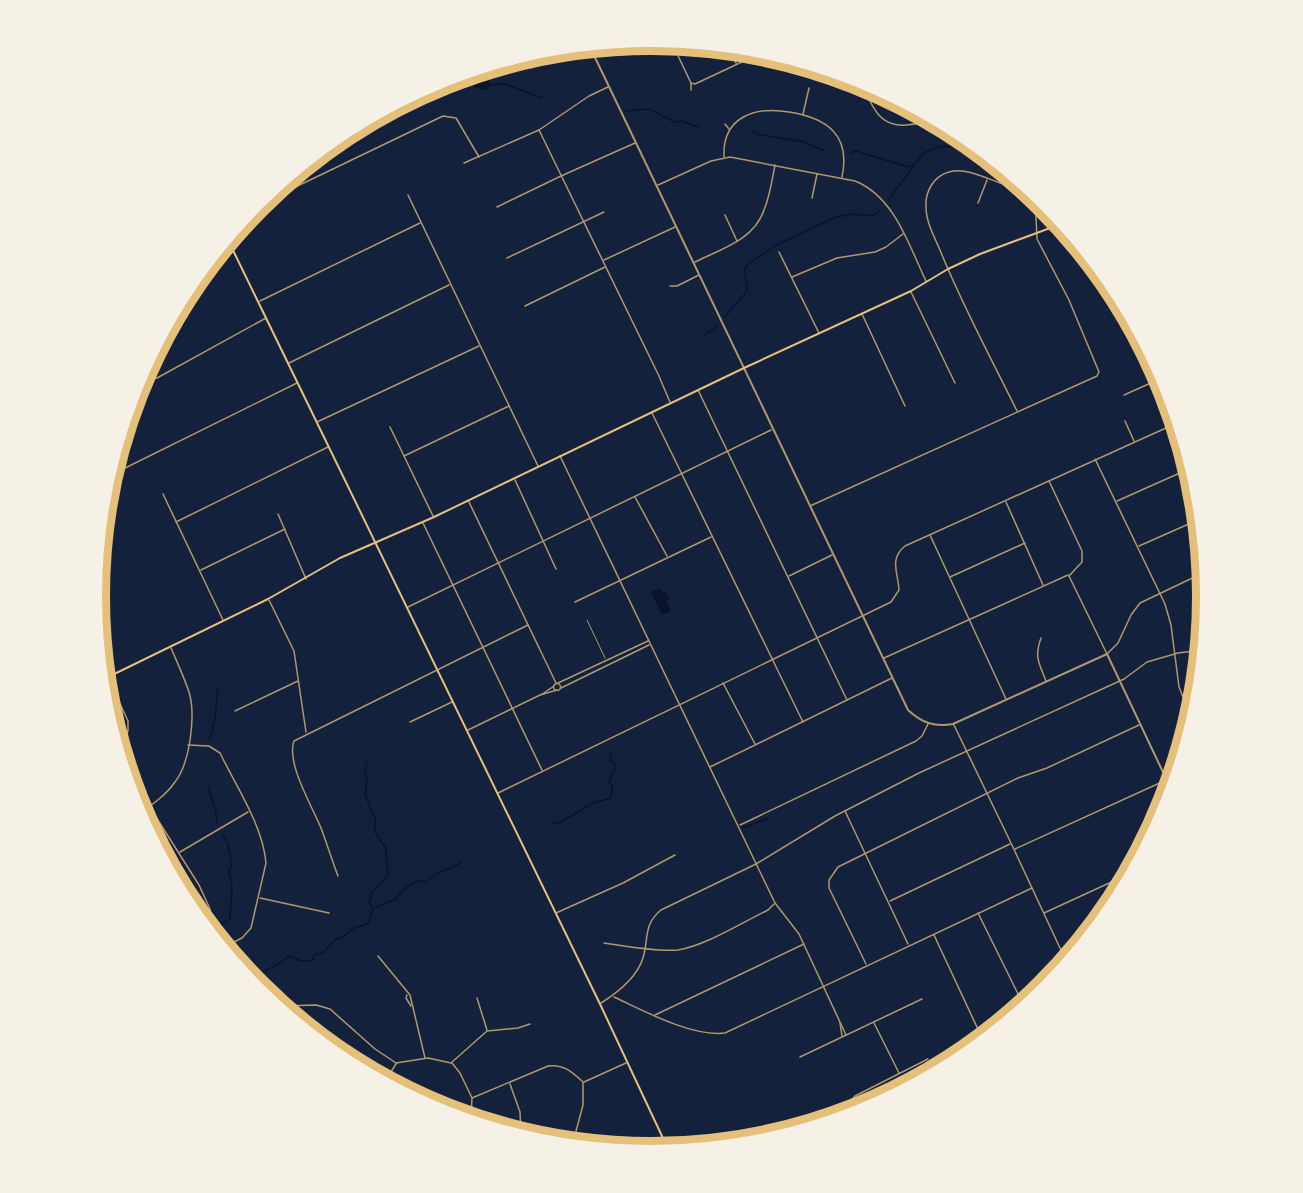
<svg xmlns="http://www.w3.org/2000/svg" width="1303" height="1193" font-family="'Open Sans',sans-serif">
  <rect width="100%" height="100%" fill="#14213d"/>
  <g fill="#0b132b">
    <polygon points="473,73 480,73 489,80 489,87 484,90 475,88 470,78"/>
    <polygon points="660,588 663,593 666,592 669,599 666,600 671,611 662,615 651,592"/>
  </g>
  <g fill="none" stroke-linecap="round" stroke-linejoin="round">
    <g stroke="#0b132b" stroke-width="1.5">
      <polyline points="490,85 505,84 542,98"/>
      <polyline points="626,111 650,109 674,122 682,121 698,127"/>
      <polyline points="751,130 757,134 804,142 825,151"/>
      <path d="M850 153 856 151 908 167C918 165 919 156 926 152 944 142 964 148 983 152"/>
      <polyline points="889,199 914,166"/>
      <path d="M724 318 747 291C749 283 744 279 744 272 744 262 764 256 772 247L836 217 854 214 873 216 881 210"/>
      <polyline points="705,335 718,325"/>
      <polyline points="210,739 215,718 218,687"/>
      <polyline points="367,762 365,769 367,783 365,795 375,818 375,832 386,849 388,875 372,892 369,903 373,908"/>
      <polyline points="208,786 216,812 217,823"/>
      <polyline points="552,823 559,823 593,803 611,798 612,785 608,781 611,779 612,773 615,768 614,762 610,761 611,753"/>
      <polyline points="743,828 767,819"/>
      <polyline points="221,924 230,919 232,886 229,872 232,863 228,845 223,835"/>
      <path d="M250 980C259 974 268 969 278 964 283 961 285 957 291 956L301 961 307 960 312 962 314 955 323 953 336 939 343 937 354 928 369 923 373 908 396 899C399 894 412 881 418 881 425 881 420 884 427 881 430 879 432 876 435 875 444 869 454 869 462 861"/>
    </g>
    <polyline stroke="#b1986c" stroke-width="1" points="587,620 605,658"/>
    <g stroke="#b1986c" stroke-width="1.5">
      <polyline points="672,43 691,83 691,90"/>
      <polyline points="730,48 736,63"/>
      <polyline points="526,56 532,68"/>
      <polyline points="595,56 623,43"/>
      <path d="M861 82C871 103 878 128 906 125 916 124 922 124 929 117"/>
      <polyline points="691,83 695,84 763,52"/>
      <polyline points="803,114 809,88"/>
      <polyline points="725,124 729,129"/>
      <polyline points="539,130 658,374 670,402"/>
      <path d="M724 157C722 117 755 106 789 112 827 118 851 135 842 177"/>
      <polyline points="464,163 539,130 589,96 608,87"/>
      <path d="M658 185 711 161 730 157 855 181C895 197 909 246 926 281"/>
      <polyline points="408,195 538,466"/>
      <polyline points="812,198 817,174"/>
      <polyline points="978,203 987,180"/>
      <polyline points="256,206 443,116 456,118 479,157"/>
      <polyline points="497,207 561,176 635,143"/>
      <polyline points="725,215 737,241"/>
      <polyline points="779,252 819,333"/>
      <polyline points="507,258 604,212"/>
      <polyline points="604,260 675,227"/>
      <path d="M695 262C721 249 754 240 764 210 770 196 772 180 775 165"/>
      <polyline points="792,277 837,258 875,252 886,247 903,234"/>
      <polyline points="670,286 677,286 699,275"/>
      <polyline points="911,292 955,383"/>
      <polyline points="260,301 420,223"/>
      <polyline points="525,306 605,267"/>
      <polyline points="862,314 905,406"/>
      <polyline points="289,363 449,285"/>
      <polyline points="139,382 157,378 266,318"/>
      <polyline points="698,390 847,700"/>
      <polyline points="1124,395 1162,378"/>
      <path d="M1017 411C991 358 962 305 940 250 934 236 926 222 926 207 925 191 934 176 949 172 973 165 1003 190 1028 190"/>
      <polyline points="652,413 803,722"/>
      <polyline points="1125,421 1134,441"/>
      <polyline points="317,422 479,346"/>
      <polyline points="390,427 433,516"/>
      <polyline points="404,456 509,406"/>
      <polyline points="560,456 775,903 799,934 846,1035"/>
      <polyline points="1095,459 1165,604 1171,625 1179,687 1192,720"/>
      <polyline points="113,467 115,473 297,383"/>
      <polyline points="515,480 556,569"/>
      <polyline points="1049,481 1082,551 1082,562 1069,576 1107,654 1118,643 1131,615 1140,603 1205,572"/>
      <polyline points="163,494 223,620"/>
      <polyline points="635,497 667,556"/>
      <polyline points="468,500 556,683"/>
      <polyline points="1117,501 1191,468"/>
      <polyline points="1006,502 1043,585"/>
      <polyline points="810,506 1097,376 1099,372 1069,300 1037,239 1035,196"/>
      <polyline points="278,514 306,579"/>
      <polyline points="176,522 328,447"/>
      <polyline points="423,523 542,770"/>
      <polyline points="930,535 1006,699"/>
      <polyline points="1139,546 1200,519"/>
      <polyline points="201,570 285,529"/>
      <polyline points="1201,574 1206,583"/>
      <polyline points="789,576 832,555"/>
      <polyline points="950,577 1025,543"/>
      <polyline points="269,600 294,651 306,732"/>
      <polyline points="575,602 711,537"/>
      <polyline points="408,607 771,430"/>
      <path d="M1041 638C1034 657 1039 663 1046 681"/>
      <polyline points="884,658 1068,575"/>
      <polyline points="102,665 128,721 128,730 122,756"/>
      <polyline points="558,683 648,641"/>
      <polyline points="723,683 755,744"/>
      <circle cx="557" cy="687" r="3.5"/>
      <polyline points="561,688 649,645"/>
      <polyline points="541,695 554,686"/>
      <polyline points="1187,707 1197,704"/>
      <polyline points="235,711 298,681"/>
      <polyline points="410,722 452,702"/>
      <polyline points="954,725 1011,843 1067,963"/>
      <polyline points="468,730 540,695 557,690"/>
      <path d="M188 745 209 746 220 753C236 786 263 826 266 863L251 928 242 938 224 947"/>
      <polyline points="710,767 892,678"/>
      <polyline points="130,784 149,806 199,885 210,909 213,935"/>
      <path d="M498 793 891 602 899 590C898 572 889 559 905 546L1177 423"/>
      <polyline points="845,811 908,944"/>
      <path d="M140 813C153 804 166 795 175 782 190 763 196 715 189 692 184 677 177 662 171 648"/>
      <polyline points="740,825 916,741 922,736 928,724"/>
      <polyline points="1015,849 1175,776"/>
      <polyline points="180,852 248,812"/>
      <path d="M338 876C332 860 327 844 321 828 312 806 286 763 294 741L528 625"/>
      <polyline points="260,898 329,913"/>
      <polyline points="890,901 1010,844"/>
      <polyline points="556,913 623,883 675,855"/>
      <polyline points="978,913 1024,1006"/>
      <polyline points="1044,913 1131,873"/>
      <polyline points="934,935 983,1040"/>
      <path d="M604 943C623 946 659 952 678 950 705 946 743 922 768 910L774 904"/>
      <polyline points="378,956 410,995 425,1058"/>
      <polyline points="866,964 829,888 829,880 838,867 1018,778 1047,768 1139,725"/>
      <polyline points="407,995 406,998 411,1006"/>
      <path d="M614 997C644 1011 692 1037 725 1033L1032 888"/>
      <polyline points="477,998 487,1030"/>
      <path d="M601 1003C617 993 637 977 643 958 649 938 643 925 661 910L756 864 835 816 919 773 1124 679 1147 662 1178 653 1202 650"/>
      <polyline points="279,1006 316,1005 330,1009 375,1049 396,1063"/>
      <polyline points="655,1015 804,944"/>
      <polyline points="840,1023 842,1036"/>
      <polyline points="874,1023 899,1073"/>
      <polyline points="800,1057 922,999"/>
      <polyline points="396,1063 428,1058 451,1063 487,1031 518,1028 530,1024"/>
      <polyline points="452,1063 460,1073 472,1098 471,1120"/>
      <polyline points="385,1081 396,1064"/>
      <polyline points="584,1082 626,1063"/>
      <polyline points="510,1084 520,1112 521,1135"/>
      <path d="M472 1098 548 1066C564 1064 572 1072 583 1082"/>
      <polyline points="843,1116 848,1104 855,1096 928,1059"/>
      <polyline points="578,1145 575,1135 583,1105 583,1082"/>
    </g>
    <path stroke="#b1986c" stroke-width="2" d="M590 47 908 710C922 723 934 727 953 724L1107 654 1171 789"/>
    <g stroke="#e5c07b" stroke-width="2">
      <polyline points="228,240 600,1004 669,1151"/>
      <polyline points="104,679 268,599 340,558 434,517 744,368 911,291 948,269 980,254 1061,224"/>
    </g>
  </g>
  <path d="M0 0H1303V1193H0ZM106 596a545 545 0 1 1 1090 0a545 545 0 1 1-1090 0Z" fill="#f6f1e7" fill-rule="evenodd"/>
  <path fill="none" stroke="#e5c07b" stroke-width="8" d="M106 596a545 545 0 1 1 1090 0a545 545 0 1 1-1090 0Z"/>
</svg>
